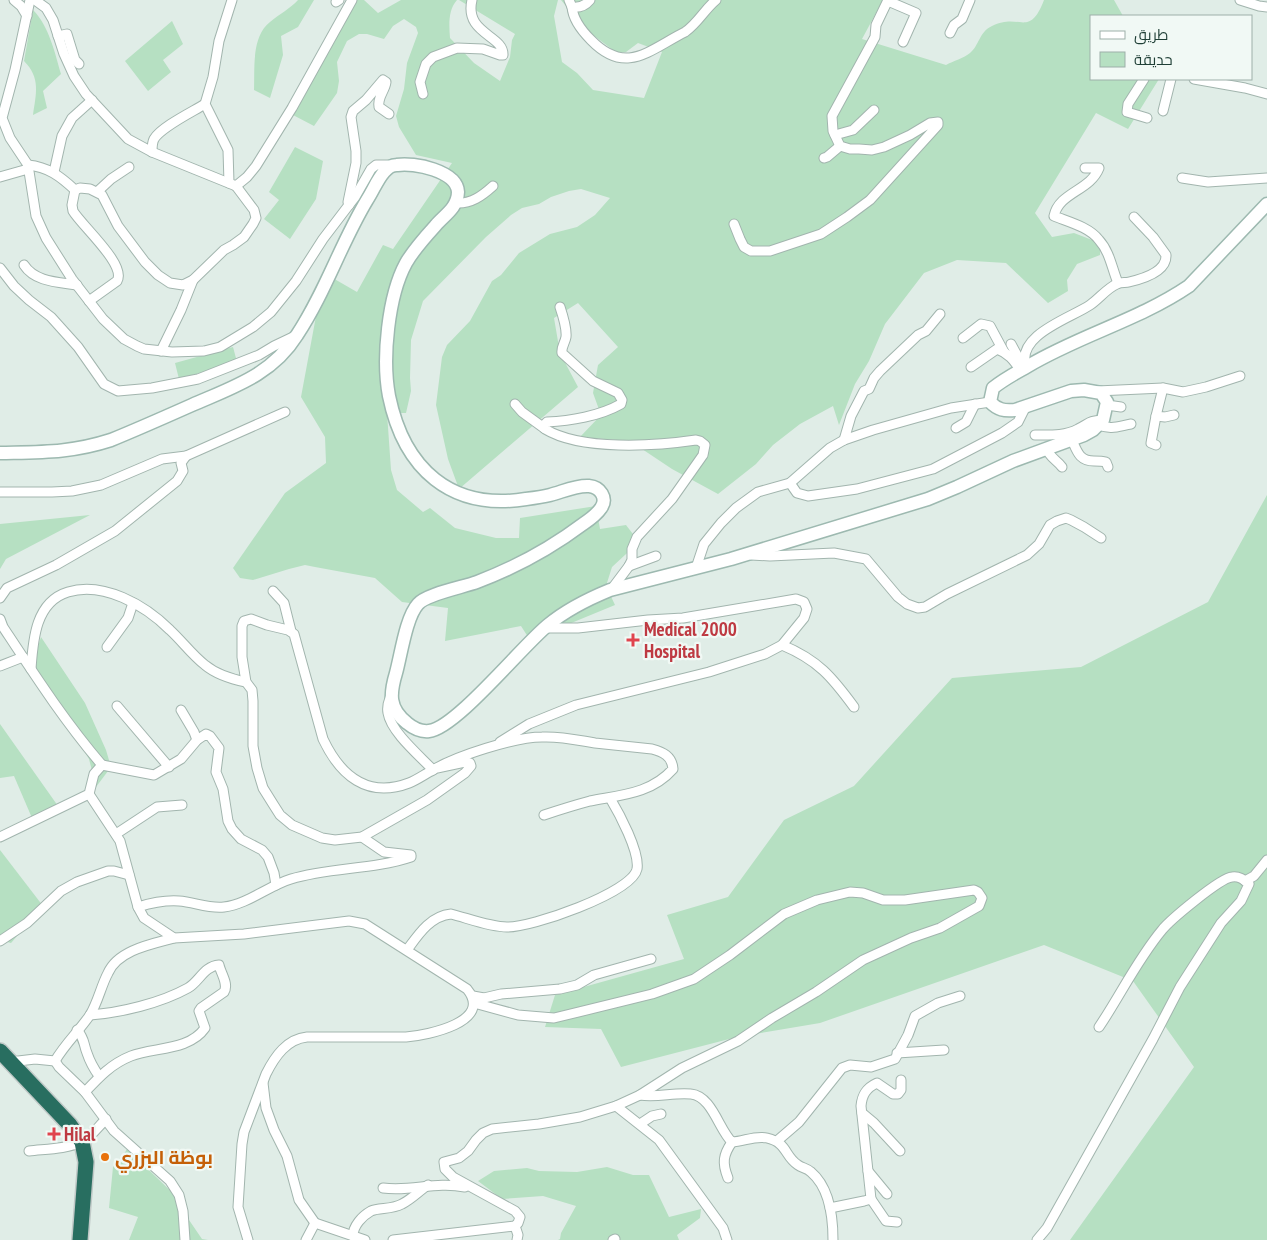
<svg xmlns="http://www.w3.org/2000/svg" width="1267" height="1240" font-family="'PT Sans Narrow',Cairo,sans-serif">
  <rect width="100%" height="100%" fill="#e0ede7"/>
  <g fill="#b6e0c2">
    <path d="M298 0H314L298 27 281 36 283 55 270 98 254 90C255 69 251 37 270 22 279 14 290 9 298 0Z"/>
    <path d="M354 0H364L378 13 401 0H457C448 10 449 25 450 38L474 63 500 81 510 57 512 40 515 34 459 0H558L554 16 562 62 577 73 593 90 644 98 662 52 638 43 626 52 617 53 585 29 561 0H883L862 39 946 65C953 61 964 58 970 53 979 46 979 32 992 26 1020 12 1029 39 1044 0H1114L1123 16H1091V79H1159L1128 129 1096 113 1035 213 1052 237 1074 233 1100 243V255L1077 264 1067 280 1068 291 1048 303 1006 263 957 260 924 273 885 324 869 361 855 384 839 425 833 406 800 424 773 445 756 464 718 494 672 469 630 441 580 437 601 415 593 393 598 365 618 347 578 303 554 318 560 353 578 387 459 489 448 459 436 405 442 357 447 345 470 321 492 281 501 275 519 253 550 234 577 227 595 215 610 198 581 189 569 191 551 197 539 204 522 208 511 215 486 237 423 301 411 340 410 378 411 391 406 413H387L391 470 397 490 423 512 430 508 455 528 496 538H519L520 518 596 506 600 529 626 525 639 542 612 567 606 586 615 605 530 640 521 626 445 641 448 608 402 602 375 578 315 567 305 565 289 569 253 580 240 578 233 568 285 493 326 463 325 437 301 397 324 273 357 292 383 245 393 249 452 163 416 155 399 127 396 116 404 89 407 63 418 33 416 27 404 19 393 26 384 39 367 34H359L347 41 337 62 339 81 337 93 314 126 293 115Z"/>
    <path d="M33 10C49 26 55 53 61 74L43 91 47 108 33 115C36 94 41 78 24 61Z"/>
    <polygon points="172,21 183,44 163,60 171,72 148,91 125,61"/>
    <polygon points="295,147 323,161 316,199 290,239 264,219 279,200 269,192"/>
    <polygon points="233,347 237,362 179,379 175,363"/>
    <polygon points="1267,495 1267,1240 1070,1240 1194,1067 1133,981 1044,945 820,1023 737,1037 621,1067 601,1029 545,1027 555,995 684,959 667,915 728,897 784,820 854,786 952,678 1081,667 1208,602"/>
    <polygon points="90,515 6,559 0,569 0,524"/>
    <polygon points="41,637 85,703 106,750 111,767 93,791 61,808 35,825 14,776 0,778 0,724 58,806 72,801 96,786 89,759 65,720 33,662"/>
    <polygon points="0,850 43,906 11,943 0,940"/>
    <polygon points="127,1149 181,1201 189,1220 202,1239 208,1240 129,1240 138,1217 109,1208 113,1167 121,1159"/>
    <polygon points="607,1167 633,1175 649,1175 669,1217 701,1209 700,1218 677,1235 679,1240 558,1240 560,1239 561,1233 576,1206 543,1196 502,1199 478,1181 494,1171 527,1168 539,1171 577,1172"/>
  </g>
  <g fill="none" stroke-linecap="round" stroke-linejoin="round">
    <defs>
      <g id="street">
        <polyline points="14,0 21,6 27,16"/>
        <polyline points="30,0 15,70 2,118 10,138 28,165 36,216 46,238 72,279 103,319 124,339 137,346 144,349 172,352 204,351 220,347 253,327 271,312 296,281 323,239 355,197 371,169 376,165 393,165"/>
        <polyline points="35,0 46,8 53,20 64,54 74,76 86,94 128,139 152,152 236,186 247,177 256,166 292,108 352,0"/>
        <path d="M569 0 572 7C579 8 585 6 590 0"/>
        <polyline points="1240,0 1259,6 1267,7"/>
        <polyline points="888,1 916,13 903,42"/>
        <polyline points="336,2 339,0"/>
        <path d="M572 7C573 20 582 31 591 40 626 76 649 50 685 32 698 23 704 10 716 0"/>
        <polyline points="950,33 954,25 962,19 970,0"/>
        <polyline points="58,36 67,34 75,60 79,64"/>
        <polyline points="1144,79 1128,104 1127,112 1147,118"/>
        <polyline points="1194,79 1245,88 1267,94"/>
        <path d="M423 94 420 82 426 64 433 57 457 48 483 49 500 55H503C504 35 464 34 472 0"/>
        <polyline points="1163,111 1171,79"/>
        <polyline points="835,135 853,130 874,110"/>
        <path d="M152 152C152 148 152 143 154 139 161 127 192 112 205 104"/>
        <polyline points="824,158 827,157 840,146"/>
        <path d="M28 165C48 167 60 176 75 190L72 205 73 211C81 225 127 265 117 281L89 301"/>
        <path d="M1085 168H1099C1090 191 1059 192 1054 216 1069 222 1089 227 1099 240 1110 252 1112 269 1118 283"/>
        <polyline points="54,172 62,136 72,118 92,100"/>
        <polyline points="0,177 28,169"/>
        <polyline points="1182,178 1208,182 1267,178"/>
        <polyline points="229,183 228,150 205,104 213,77 219,41 232,0"/>
        <polyline points="75,190 80,188 90,189 102,195 118,226 145,262 158,275 170,283 183,285 193,280 224,250 233,245 244,237 253,224 256,218 254,210 236,186"/>
        <polyline points="97,192 111,179 129,167"/>
        <path d="M456 203C471 204 482 196 493 186"/>
        <path d="M349 205 348 202 356 163V151L351 117 353 111 366 100 383 80 386 82C385 91 377 97 379 107L389 114"/>
        <polyline points="734,224 740,239 744,247 751,251 770,251 821,234 847,217 870,200 938,125 938,122 930,123 910,135 884,147 872,150 859,149 850,149 840,146 833,131 832,116 875,37 876,25 888,0"/>
        <path d="M24 265C35 282 58 282 77 285"/>
        <polyline points="0,268 14,286 29,300 51,317 78,347 104,384 118,391 152,388 198,379 259,355 274,346 295,336"/>
        <path d="M560 307C563 316 567 328 566 337 565 343 561 347 562 353L593 381 618 393 622 400 621 404C600 416 570 421 547 422L544 425 545 429C581 451 655 446 696 440L700 441 705 445 703 455 672 499 637 537 632 549V560L629 566 611 590"/>
        <polyline points="963,338 981,324 990,326 1004,352"/>
        <polyline points="1011,344 1018,357 1024,362"/>
        <polyline points="161,351 181,310 193,280"/>
        <path d="M971 367 997 349C1008 353 1014 360 1020 370"/>
        <path d="M1026 367C1015 335 1071 318 1090 305 1099 299 1107 288 1117 284 1121 282 1125 283 1129 282 1142 279 1167 272 1166 255L1153 237 1134 217"/>
        <polyline points="1163,388 1156,416 1165,417 1174,415"/>
        <polyline points="1097,391 1163,388 1183,392 1206,387 1240,376"/>
        <polyline points="515,404 522,412 544,428"/>
        <polyline points="1107,405 1121,407"/>
        <path d="M1099 425C1111 430 1119 426 1131 424"/>
        <polyline points="956,428 966,422 975,404"/>
        <path d="M1035 435C1050 435 1065 436 1078 429 1090 423 1088 421 1103 420"/>
        <polyline points="844,440 851,416 864,391 869,389 874,378 880,371 918,335 926,331 940,314"/>
        <path d="M1072 440C1077 451 1079 461 1094 461 1099 461 1102 461 1106 462L1108 467"/>
        <polyline points="1156,445 1151,443 1156,416"/>
        <path d="M1047 449C1050 458 1057 460 1062 467"/>
        <polyline points="790,483 797,493 808,496 857,489 933,469 1002,433 1018,422 1026,406"/>
        <polyline points="0,492 52,492 72,491 101,485 162,459 186,456 285,412"/>
        <polyline points="751,555 770,556 834,553 866,559 898,597 907,604 918,608 925,607 947,594 1027,555 1039,544 1050,525 1057,521 1066,518 1071,520 1084,527 1101,538"/>
        <polyline points="629,566 656,556"/>
        <polyline points="696,568 704,544 721,523 736,508 758,492 790,483 830,448 844,440 873,430 951,408 990,402"/>
        <polyline points="273,591 284,603 291,631"/>
        <polyline points="0,598 7,588 56,565 115,531 177,481 183,471 181,463 186,456"/>
        <path d="M0 619 3 627C34 674 65 722 102 765L94 774 89 794 0 837"/>
        <path d="M782 645C818 660 832 677 854 707"/>
        <polyline points="107,647 128,618 133,603"/>
        <polyline points="0,666 23,657"/>
        <path d="M31 669C33 641 35 602 68 592 103 581 145 605 170 630 182 641 192 655 205 665 217 675 231 679 246 682"/>
        <path d="M390 698C388 703 387 708 388 713 391 732 420 756 433 770"/>
        <polyline points="117,706 169,767"/>
        <polyline points="181,710 194,732 197,740"/>
        <polyline points="500,742 529,724 576,705 709,672 765,654 782,645 804,618 807,609 804,602 796,599 683,618 648,620 578,628 544,628"/>
        <polyline points="102,765 154,775 181,759 197,740 206,734 210,736 219,748 216,772 223,789 228,821 232,829 241,839 262,850 268,857 274,873 276,885"/>
        <path d="M437 768 465 762 470 763 471 766 465 773 427 800 362 837 335 840 322 838 292 825 280 815 273 804 263 788 257 768 253 746V701L252 690 246 682 242 657V626L244 621 251 619 267 625 288 630 294 634 323 739C340 775 367 799 409 783 417 780 425 774 433 770 456 756 515 737 542 737 560 736 577 740 595 743 614 745 633 747 652 749 663 752 672 756 673 769 651 794 620 795 590 801 575 805 559 810 544 815"/>
        <path d="M89 794 120 841 138 907 144 918 174 938 244 934 349 921 365 924 467 989C494 1022 428 1035 406 1037H307C287 1039 275 1056 266 1074L244 1132 242 1144 238 1207 248 1240"/>
        <polyline points="116,834 157,807 182,805"/>
        <polyline points="362,837 384,852 411,855"/>
        <polyline points="1245,881 1254,876 1267,860"/>
        <path d="M138 907C151 903 165 900 179 901 194 902 209 909 224 907 248 904 268 886 291 879 330 867 372 870 411 857"/>
        <polyline points="0,941 27,923 61,891 77,882 108,871 114,871 129,875"/>
        <path d="M407 950C418 935 430 916 451 914 467 918 490 927 507 927 530 928 632 893 637 869 640 852 619 813 610 798"/>
        <polyline points="473,996 484,998 501,994 560,989 577,985 594,975 651,959"/>
        <path d="M77 1030C85 1039 83 1043 87 1053 90 1062 94 1069 99 1076"/>
        <polyline points="897,1053 944,1050"/>
        <polyline points="55,1061 59,1067 85,1092 114,1131 170,1181 179,1195 183,1211 185,1240"/>
        <path d="M55 1061C65 1044 79 1031 90 1015 98 1002 101 986 108 973 118 950 152 944 174 938"/>
        <polyline points="10,1062 35,1059 55,1061"/>
        <polyline points="263,1083 266,1108 274,1130 287,1156 299,1200 315,1223"/>
        <path d="M85 1092C99 1077 111 1064 131 1056 154 1047 189 1051 205 1028L199 1011 201 1008 224 992C229 984 221 974 219 965 204 966 199 982 188 988 161 1003 120 1013 90 1015"/>
        <path d="M640 1095C657 1098 674 1092 691 1094 712 1096 719 1130 732 1142 743 1142 755 1135 767 1138 788 1143 784 1156 798 1165 802 1168 807 1168 811 1172 830 1188 833 1217 833 1240"/>
        <polyline points="616,1106 659,1140 723,1228 727,1240"/>
        <polyline points="862,1113 874,1123 900,1151"/>
        <polyline points="640,1124 652,1116 661,1114"/>
        <polyline points="777,1141 799,1122 842,1068 850,1065 871,1067 895,1059 908,1035 915,1016 938,1003 960,996"/>
        <path d="M29 1151C46 1149 66 1149 82 1142 91 1137 98 1127 106 1119"/>
        <polyline points="868,1171 887,1194"/>
        <path d="M728 1178C722 1163 723 1155 732 1142"/>
        <path d="M383 1188C412 1192 435 1181 465 1187"/>
        <polyline points="871,1199 886,1221 897,1222"/>
        <path d="M830 1208 864 1201 871 1199 861 1106C862 1095 866 1088 877 1083L893 1094H898L901 1090V1080"/>
        <polyline points="515,1226 518,1235 517,1240"/>
        <path d="M353 1236C353 1226 362 1216 371 1211 379 1207 391 1210 402 1204 412 1199 419 1191 428 1185"/>
        <polyline points="306,1240 315,1223 365,1240"/>
        <polyline points="393,1240 515,1226 518,1223 520,1217 515,1211 453,1177 445,1169 444,1162 459,1158 468,1151 476,1140 483,1133 492,1129 539,1124 580,1117 616,1106 640,1095 682,1068 738,1041 772,1018 816,992 863,960 911,938 940,928 979,906 982,898 978,892 974,890 905,900 883,900 863,893 850,892 817,900 784,914 730,955 694,979 652,994 554,1018 518,1015 474,1003"/>
        <polyline points="613,1240 615,1239"/>
        <path d="M1037 1240 1047 1228 1153 1039 1180 987 1221 923 1241 901 1249 884C1243 879 1239 876 1232 877 1220 878 1170 920 1162 930 1137 960 1120 996 1099 1027"/>
      </g>
      <path id="secondary" d="M0 453C41 452 71 453 111 440 138 429 165 417 192 405 233 387 272 375 297 335 325 293 341 243 367 200 373 191 377 180 384 172 388 168 391 165 397 165 414 162 457 171 458 192 458 197 455 204 453 207 448 214 441 219 436 225 426 236 414 249 406 263 388 296 382 359 389 396 404 469 451 511 526 499 534 498 542 497 550 495 562 492 576 485 589 486 600 487 608 498 601 508 597 514 589 520 583 524 551 548 514 568 477 582 464 587 426 594 418 604 406 617 401 655 396 673 390 693 388 708 407 723 413 728 420 732 429 731 456 728 522 646 548 625 566 610 588 599 610 590L731 559 928 499 957 487 1013 461 1084 435 1093 430 1103 420 1107 402 1101 393 1084 390 1071 391 1015 410C1004 411 998 410 990 402L993 388C1004 379 1016 373 1028 366 1080 335 1139 320 1189 286L1267 204"/>
      <polyline id="highway" points="0,1051 70,1125 82,1142 86,1162 80,1240"/>
    </defs>
    <use href="#street" stroke="#a2b5ae" stroke-width="11"/>
    <use href="#secondary" stroke="#9db9b0" stroke-width="15"/>
    <use href="#highway" stroke="#c0c9c7" stroke-width="18"/>
    <use href="#street" stroke="#fff" stroke-width="9"/>
    <use href="#secondary" stroke="#fff" stroke-width="12"/>
    <use href="#highway" stroke="#286e60" stroke-width="15"/>
  </g>
  <g fill="#e0444e" stroke="#f1f9f5" stroke-width="2">
    <path d="M630.5 632.5h5v5h5v5h-5v5h-5v-5h-5v-5h5z"/>
    <path d="M51.5 1126.5h5v5h5v5h-5v5h-5v-5h-5v-5h5z"/>
  </g>
  <circle fill="#e8710a" stroke="#f1f9f5" stroke-width="2" cx="105" cy="1157" r="5"/>
  <g text-anchor="middle" stroke-width="4.5" stroke-linejoin="round" paint-order="stroke">
    <g font-size="19" font-weight="bold" fill="#be3a42" stroke="#f1f9f5" text-anchor="start">
      <text x="644" y="636">Medical 2000<tspan x="644" dy="22">Hospital</tspan></text>
      <text x="64" y="1141">Hilal</text>
    </g>
    <g font-size="19" font-weight="bold" fill="#c56008" stroke="#f1f9f5" text-anchor="start">
      <text x="115" y="1164">بوظة البزري</text>
    </g>
  </g>
  <rect x="1090" y="15" width="162" height="65" fill="#f1f9f5" stroke="#9dafa9"/>
  <rect x="1100" y="31" width="25" height="8" fill="#ffffff" stroke="#9dafa9"/>
  <text x="1134" y="40" font-size="15" fill="#1f3f36">طريق</text>
  <rect x="1100" y="52" width="25" height="15" fill="#b6e0c2" stroke="#9dafa9"/>
  <text x="1134" y="65" font-size="15" fill="#1f3f36">حديقة</text>
</svg>
